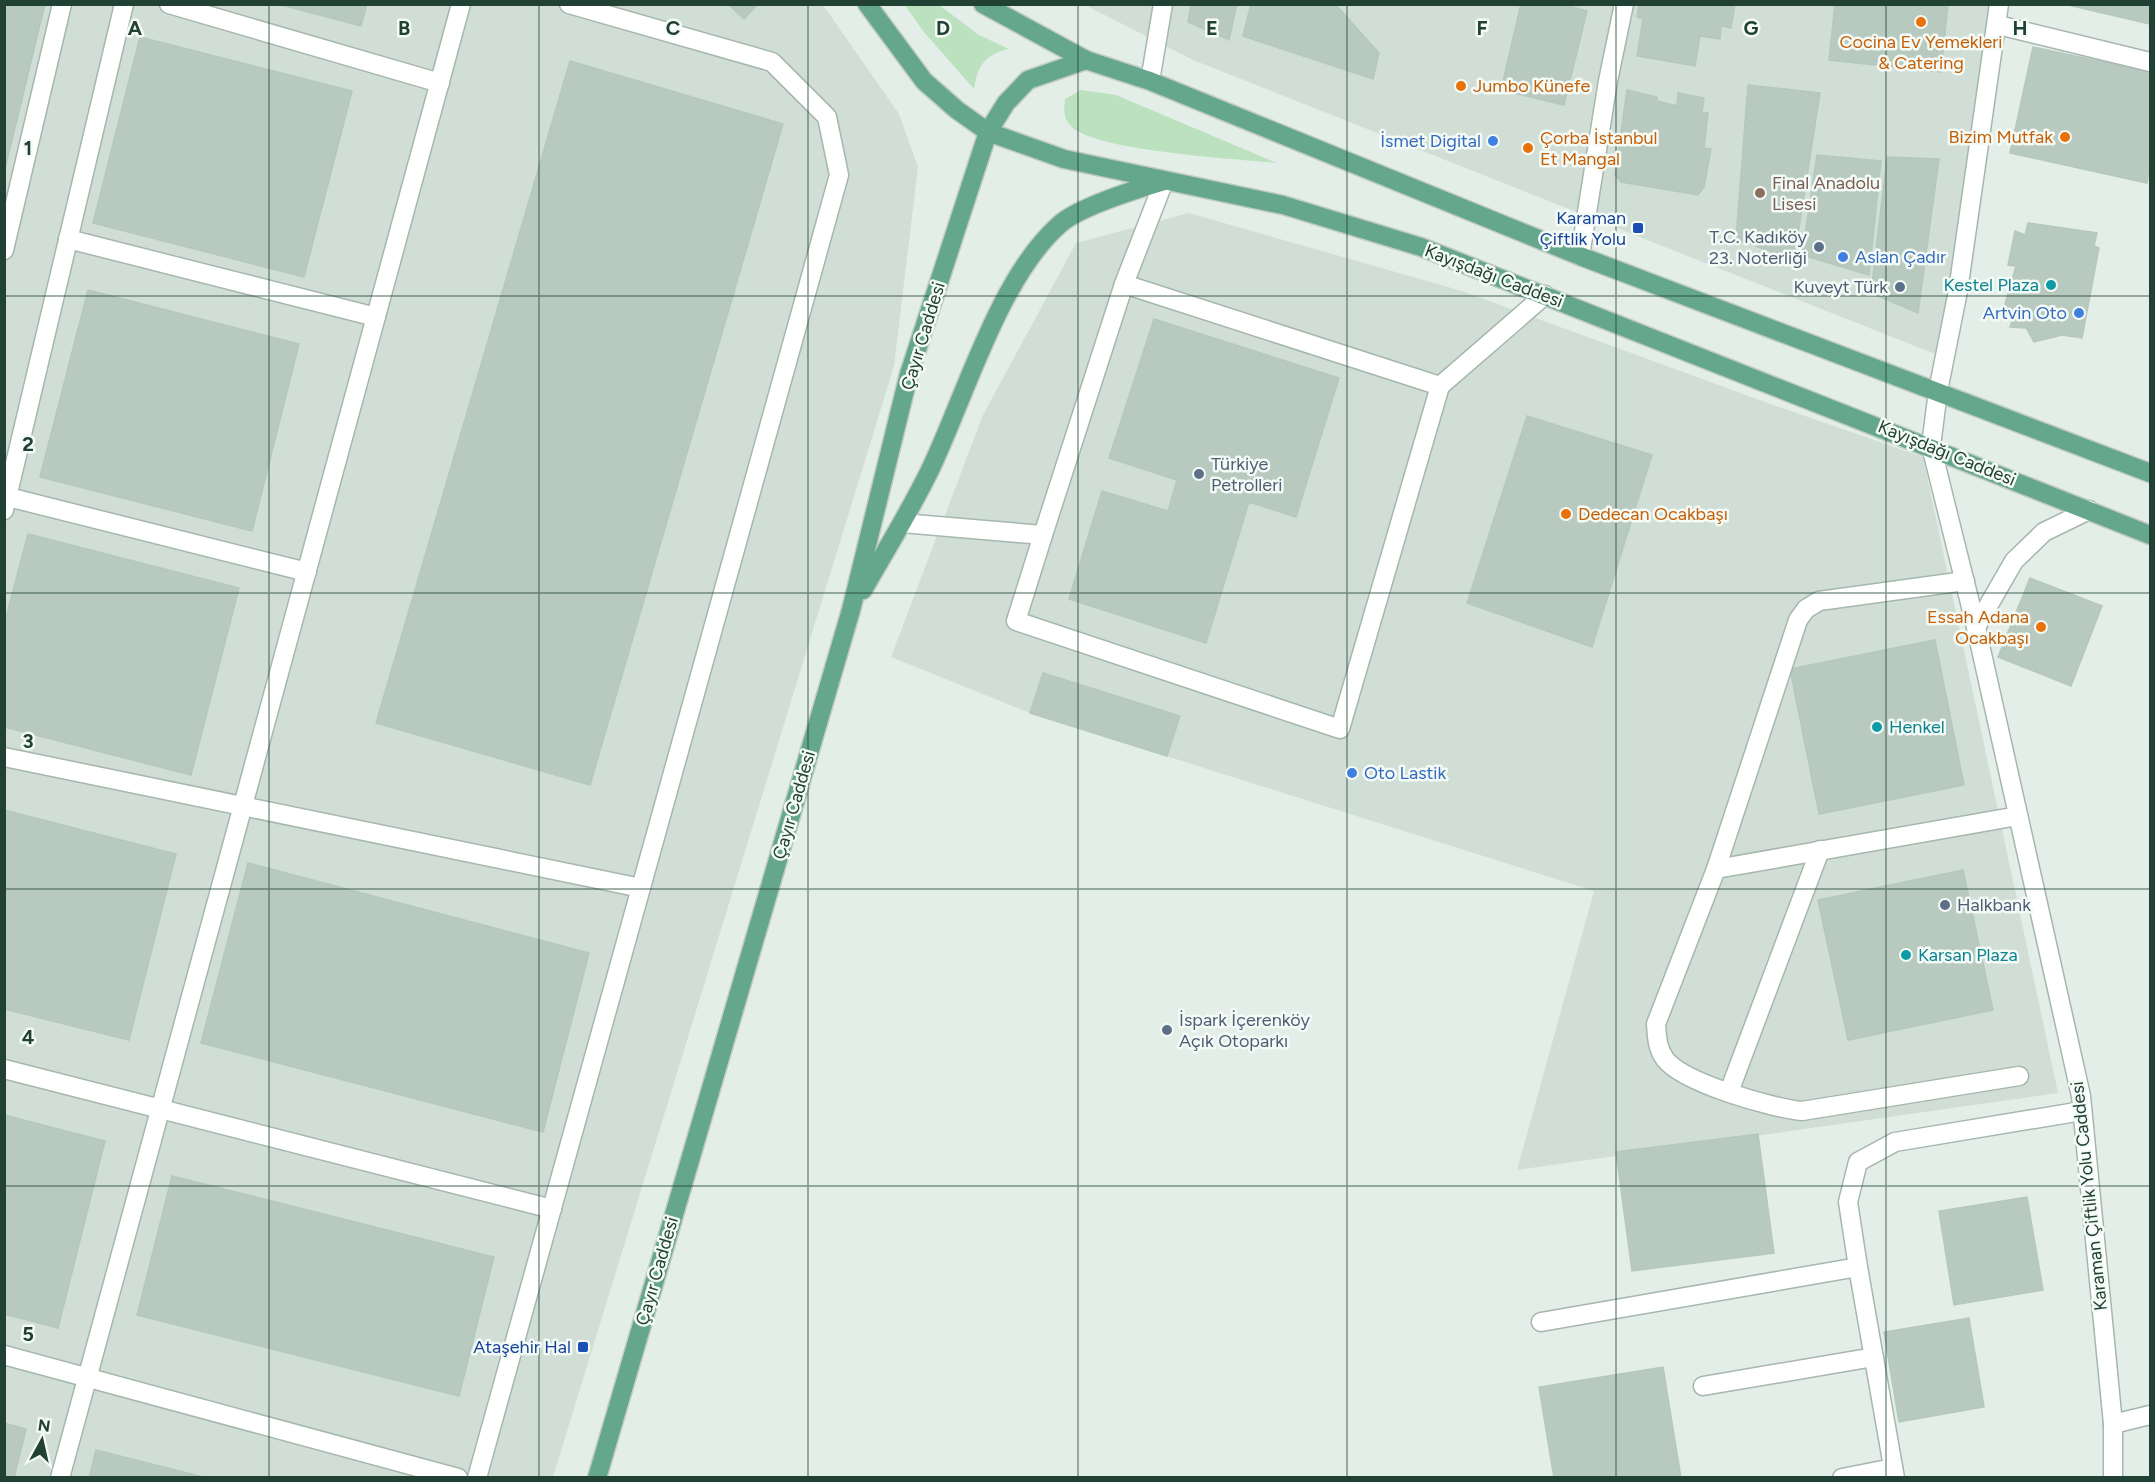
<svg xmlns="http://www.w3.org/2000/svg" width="2155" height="1482" font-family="Figtree,sans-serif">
  <rect width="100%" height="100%" fill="#e3eee8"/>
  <g fill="#d1ded6">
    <polygon points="5,5 823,5 899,114 918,167 894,366 553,1477 5,1478"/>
    <polygon points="1085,5 1989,5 1940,356 1193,60"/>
    <polygon points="1189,213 1462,291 1765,402 1923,457 2058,1093 1517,1170 1594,891 1030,713 891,657 983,415 1076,243"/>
  </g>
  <g fill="#bbe1bf">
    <path d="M905 5H939L979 35 1009 49C985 54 978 65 974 89L923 31Z"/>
    <path d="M1081 90 1116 95 1277 163C1240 159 1089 151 1070 125 1063 117 1064 109 1065 99Z"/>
  </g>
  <g fill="#b8c9c0" stroke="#b5c8be" stroke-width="1.5">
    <polygon points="4,4 45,4 4,173"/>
    <polygon points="278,4 367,4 361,26"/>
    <polygon points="728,4 758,4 744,19"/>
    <polygon points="1191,4 1237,4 1229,40 1188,22"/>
    <polygon points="1251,4 1335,4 1379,53 1373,79 1243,36"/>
    <polygon points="1521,4 1562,4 1587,11 1564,105 1501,90"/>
    <polygon points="1639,4 1735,4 1731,28 1721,26 1720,39 1700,36 1695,66 1637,56 1643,19 1637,17"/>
    <polygon points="1835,4 1948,4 1941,72 1829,60"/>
    <polygon points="2064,4 2150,4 2150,24"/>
    <polygon points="140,37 352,91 304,277 93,223"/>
    <polygon points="2033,47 2150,72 2150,165 2147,183 2010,153"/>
    <polygon points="570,61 783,124 590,785 376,723"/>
    <polygon points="1748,85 1820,93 1794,260 1736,239"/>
    <polygon points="1627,90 1657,97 1657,101 1677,106 1678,93 1704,98 1702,113 1708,113 1704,148 1711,149 1704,187 1698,195 1621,182 1615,175"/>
    <polygon points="1817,155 1881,161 1869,275 1802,255"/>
    <polygon points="1887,157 1939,159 1918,313 1871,293"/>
    <polygon points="2028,223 2097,233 2094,246 2099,248 2082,338 2062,335 2034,342 2026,328 2010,327 2014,315 2005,304 2016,266 2008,265 2015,231 2025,235"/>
    <polygon points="88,290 299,344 252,531 40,477"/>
    <polygon points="1154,319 1339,378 1296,517 1249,502 1206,643 1069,599 1102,491 1168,511 1177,480 1109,458"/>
    <polygon points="1527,416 1652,455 1592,647 1467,603"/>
    <polygon points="28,534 239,588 191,775 4,727 4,625"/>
    <polygon points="2030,578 2102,606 2071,686 1998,657"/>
    <polygon points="1935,640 1964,785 1819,814 1790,669"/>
    <polygon points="1043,673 1180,716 1167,756 1030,713"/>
    <polygon points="4,810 176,854 129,1040 4,1009"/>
    <polygon points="248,863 589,953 543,1132 201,1043"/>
    <polygon points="1963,870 1993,1010 1848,1040 1818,900"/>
    <polygon points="4,1115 105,1141 58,1328 4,1314"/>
    <polygon points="1758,1134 1774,1253 1632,1271 1616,1152"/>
    <polygon points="172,1176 494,1257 459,1396 137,1315"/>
    <polygon points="2027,1197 2043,1290 1954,1305 1939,1211"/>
    <polygon points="1969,1318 1984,1407 1899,1422 1884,1332"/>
    <polygon points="1663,1367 1681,1478 1554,1478 1539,1387"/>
    <polygon points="4,1423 26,1429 14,1478 4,1478"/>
    <polygon points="96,1450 207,1478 89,1478"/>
  </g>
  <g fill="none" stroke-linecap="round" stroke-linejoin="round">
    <defs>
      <g id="service">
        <polyline points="169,4 440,83"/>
        <polyline points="68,239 376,317"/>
        <polyline points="4,250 62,4"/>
        <polyline points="1124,284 1440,386 1545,295"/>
        <polyline points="8,497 307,572"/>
        <polyline points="4,510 124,4"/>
        <polyline points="902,523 1043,535 1124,284 1164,181"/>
        <polyline points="1043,535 1016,621 1340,729 1440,386"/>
        <polyline points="4,757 641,888"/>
        <path d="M2018 816 1716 869 1656 1024C1657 1037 1657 1048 1665 1059 1683 1083 1772 1108 1802 1111L2019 1076"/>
        <polyline points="1716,869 1798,620 1806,609 1819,601 1965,581"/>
        <polyline points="4,1069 552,1209"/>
        <polyline points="1729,1092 1820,850"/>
        <polyline points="1858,1267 1848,1202 1858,1162 1895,1142 2082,1111"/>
        <polyline points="1541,1322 1858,1267 1895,1478"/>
        <polyline points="4,1355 458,1478"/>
        <polyline points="1703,1386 1874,1357"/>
        <polyline points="60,1478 461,4"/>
        <polyline points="477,1478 839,175 827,117 772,62 569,4"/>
        <polyline points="1842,1478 1893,1468"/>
      </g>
      <g id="minor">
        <polyline points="1998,25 2150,62"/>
        <polyline points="1150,81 1163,4"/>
        <polyline points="1580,256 1608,81 1624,4"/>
        <polyline points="2113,1424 2150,1415"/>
      </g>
      <g id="tertiary">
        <polyline points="1999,4 1958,291 1938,391 1931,446 1976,627 2081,1096 2113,1424 2113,1478"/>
        <polyline points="1976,627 2014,561 2044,532 2089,510"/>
      </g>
      <g id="primary">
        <polyline points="867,4 924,81 957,110 988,132 1064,159 1283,205 1421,247 2150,535"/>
        <polyline points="983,4 1086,60 1150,81 1580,256 2150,473"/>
        <path d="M863 590C886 550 910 511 930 470 965 397 999 278 1059 225 1078 207 1137 189 1164 181"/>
        <polyline points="597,1478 851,610 909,374 988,132 1006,103 1028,80 1086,60"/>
      </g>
    </defs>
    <use href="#service" stroke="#a5b7ae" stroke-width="21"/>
    <use href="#minor" stroke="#a5b7ae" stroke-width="21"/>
    <use href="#tertiary" stroke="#a5b7ae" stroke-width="21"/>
    <use href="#primary" stroke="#c1cac6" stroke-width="21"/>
    <use href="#service" stroke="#fff" stroke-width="18"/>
    <use href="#minor" stroke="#fff" stroke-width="18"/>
    <use href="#tertiary" stroke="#fff" stroke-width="18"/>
    <use href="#primary" stroke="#64a78c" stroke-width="18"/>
  </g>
  <path fill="none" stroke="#214134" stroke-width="1.5" stroke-opacity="0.55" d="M269 4V1478M539 4V1478M808 4V1478M1078 4V1478M1347 4V1478M1616 4V1478M1886 4V1478M4 296H2150M4 593H2150M4 889H2150M4 1186H2150"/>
  <g fill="#e8710a" stroke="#f4faf6" stroke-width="2">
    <circle cx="1921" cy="22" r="6"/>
    <circle cx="1461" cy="86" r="6"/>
    <circle cx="2065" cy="137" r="6"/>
    <circle cx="1528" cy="148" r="6"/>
    <circle cx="1566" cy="514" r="6"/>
    <circle cx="2041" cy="627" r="6"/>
  </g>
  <g fill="#3f7fe0" stroke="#f4faf6" stroke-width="2">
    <circle cx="1493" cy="141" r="6"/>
    <circle cx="1843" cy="257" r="6"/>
    <circle cx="2079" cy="313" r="6"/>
    <circle cx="1352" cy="773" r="6"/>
  </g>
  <circle fill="#8d6e63" stroke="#f4faf6" stroke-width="2" cx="1760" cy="193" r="6"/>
  <g fill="#1a4fb4" stroke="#f4faf6" stroke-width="2">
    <rect x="1632" y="222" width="12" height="12" rx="3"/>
    <rect x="577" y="1341" width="12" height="12" rx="3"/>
  </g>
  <g fill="#5c6f8a" stroke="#f4faf6" stroke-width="2">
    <circle cx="1819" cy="247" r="6"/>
    <circle cx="1900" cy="287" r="6"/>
    <circle cx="1199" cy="474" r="6"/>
    <circle cx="1945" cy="905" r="6"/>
    <circle cx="1167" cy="1030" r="6"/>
  </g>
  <g fill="#0f9aa8" stroke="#f4faf6" stroke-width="2">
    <circle cx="2051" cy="285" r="6"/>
    <circle cx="1877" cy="727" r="6"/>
    <circle cx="1906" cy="955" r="6"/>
  </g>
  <g text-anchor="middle" stroke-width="5" stroke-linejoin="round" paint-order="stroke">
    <g font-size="18" fill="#c56008" stroke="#f4faf6" text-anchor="start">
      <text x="1921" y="48" text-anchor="middle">Cocina Ev Yemekleri<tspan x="1921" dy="21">&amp; Catering</tspan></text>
      <text x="1473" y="92">Jumbo Künefe</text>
      <text x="2053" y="143" text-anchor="end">Bizim Mutfak</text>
      <text x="1540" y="144">Çorba İstanbul<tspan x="1540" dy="21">Et Mangal</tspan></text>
      <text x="1578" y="520">Dedecan Ocakbaşı</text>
      <text x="2029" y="623" text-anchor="end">Essah Adana<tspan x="2029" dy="21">Ocakbaşı</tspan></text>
    </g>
    <g font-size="18" fill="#366cbe" stroke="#f4faf6" text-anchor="end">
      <text x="1481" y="147">İsmet Digital</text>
      <text x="1855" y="263" text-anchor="start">Aslan Çadır</text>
      <text x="2067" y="319">Artvin Oto</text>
      <text x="1364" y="779" text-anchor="start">Oto Lastik</text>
    </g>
    <g font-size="18" fill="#785e54" stroke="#f4faf6" text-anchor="start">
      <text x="1772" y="189">Final Anadolu<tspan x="1772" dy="21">Lisesi</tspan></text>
    </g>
    <g font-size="18" fill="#164399" stroke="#f4faf6" text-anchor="end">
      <text x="1626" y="224">Karaman<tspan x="1626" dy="21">Çiftlik Yolu</tspan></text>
      <text x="571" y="1353">Ataşehir Hal</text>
    </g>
    <g font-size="18" fill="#4e5e75" stroke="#f4faf6" text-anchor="start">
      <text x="1807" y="243" text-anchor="end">T.C. Kadıköy<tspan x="1807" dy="21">23. Noterliği</tspan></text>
      <text x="1888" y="293" text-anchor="end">Kuveyt Türk</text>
      <text x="1211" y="470">Türkiye<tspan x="1211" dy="21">Petrolleri</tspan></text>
      <text x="1957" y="911">Halkbank</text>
      <text x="1179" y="1026">İspark İçerenköy<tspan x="1179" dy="21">Açık Otoparkı</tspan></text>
    </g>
    <g font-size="18" fill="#214134" stroke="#f4faf6">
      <text transform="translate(1494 276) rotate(21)" y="6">Kayışdağı Caddesi</text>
      <text transform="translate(923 336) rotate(-73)" y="6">Çayır Caddesi</text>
      <text transform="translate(1947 453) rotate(22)" y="6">Kayışdağı Caddesi</text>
      <text transform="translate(794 805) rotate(-74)" y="6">Çayır Caddesi</text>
      <text transform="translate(2089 1196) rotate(-96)" y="6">Karaman Çiftlik Yolu Caddesi</text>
      <text transform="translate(657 1271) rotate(-74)" y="6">Çayır Caddesi</text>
    </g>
    <g font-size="18" fill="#0d838f" stroke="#f4faf6" text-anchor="start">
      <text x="2039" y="291" text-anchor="end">Kestel Plaza</text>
      <text x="1889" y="733">Henkel</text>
      <text x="1918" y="961">Karsan Plaza</text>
    </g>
  </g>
  <g font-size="20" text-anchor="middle" font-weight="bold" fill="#214134" stroke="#f4faf6" stroke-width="5" stroke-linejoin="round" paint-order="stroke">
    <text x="135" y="35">A</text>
    <text x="404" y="35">B</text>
    <text x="673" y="35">C</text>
    <text x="943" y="35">D</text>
    <text x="1212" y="35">E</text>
    <text x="1482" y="35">F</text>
    <text x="1751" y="35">G</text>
    <text x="2020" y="35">H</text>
    <text x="28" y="155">1</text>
    <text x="28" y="451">2</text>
    <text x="28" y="748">3</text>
    <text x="28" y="1044">4</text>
    <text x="28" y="1341">5</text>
  </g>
  <rect width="2155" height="1482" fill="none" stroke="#214134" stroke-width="12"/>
  <g transform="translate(42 1440) rotate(8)" stroke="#f4faf6" stroke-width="4.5" paint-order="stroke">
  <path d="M0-4.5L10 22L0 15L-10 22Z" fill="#214134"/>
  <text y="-9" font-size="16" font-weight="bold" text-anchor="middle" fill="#214134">N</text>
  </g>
</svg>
